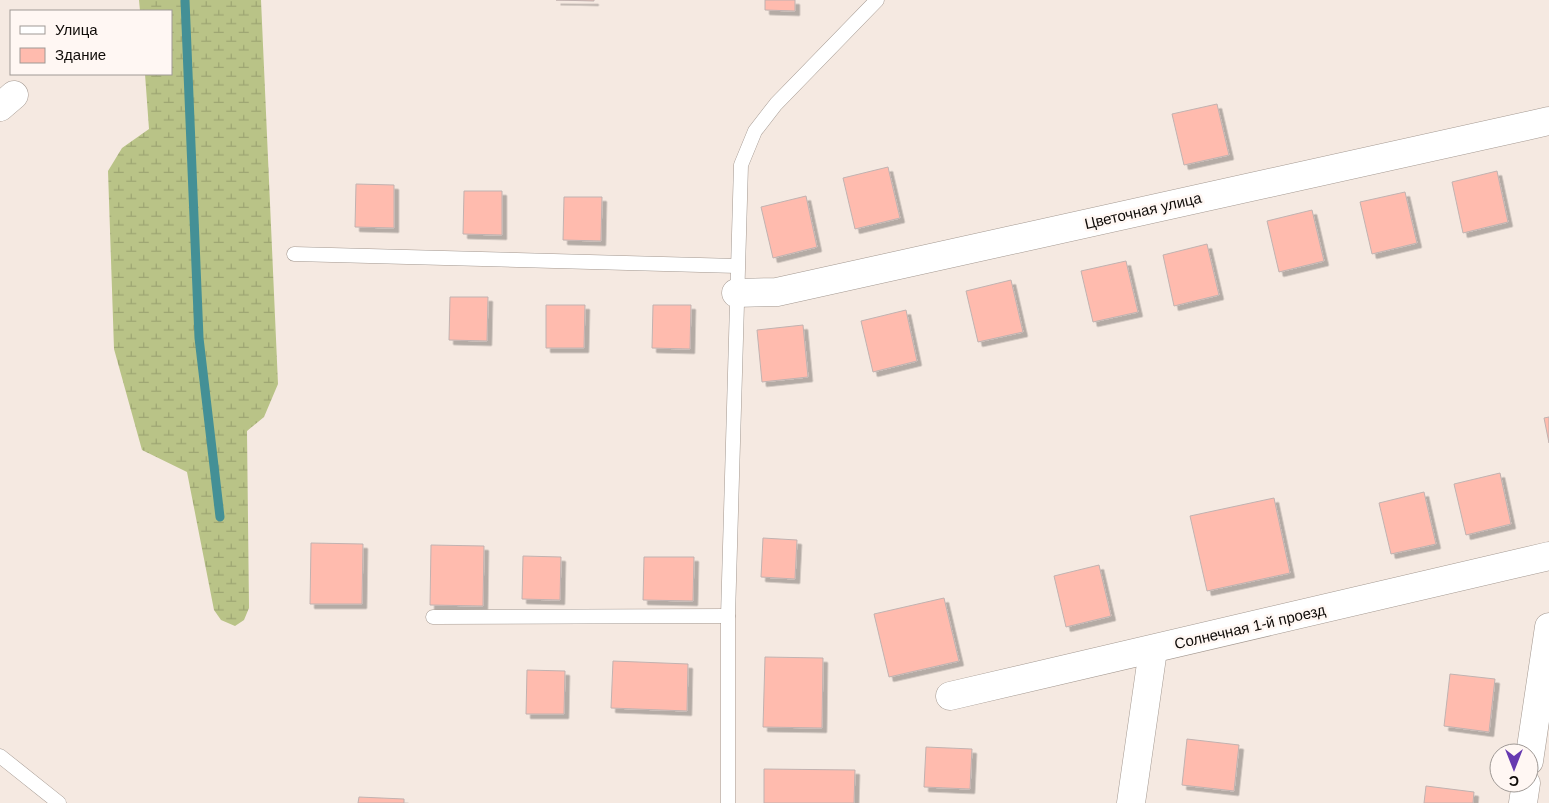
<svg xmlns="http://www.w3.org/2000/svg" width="1549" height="803" font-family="Helvetica,sans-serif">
  <defs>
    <pattern id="wetland-marsh" width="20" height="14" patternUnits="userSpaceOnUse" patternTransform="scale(1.25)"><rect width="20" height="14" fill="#b9c387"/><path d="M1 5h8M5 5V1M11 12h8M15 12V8" fill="none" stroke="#9ea673"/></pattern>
    <filter id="shadow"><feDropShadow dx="4.5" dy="4.5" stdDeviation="0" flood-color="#0004"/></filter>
  </defs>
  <rect width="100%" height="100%" fill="#f5e9e1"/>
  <polygon fill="url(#wetland-marsh)" points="139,0 261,0 278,384 264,417 247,431 249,608 244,620 235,626 221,620 214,610 187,472 142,450 114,349 108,171 122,148 149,129 145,74 171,74 171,11 140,11"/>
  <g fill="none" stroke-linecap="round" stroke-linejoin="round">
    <polyline stroke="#449096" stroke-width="9" points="185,0 199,338 220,517"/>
  </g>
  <g fill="#ffbbae" stroke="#c1b2b0" filter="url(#shadow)">
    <polygon points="556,0 594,0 594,1"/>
    <polygon points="765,0 795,0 795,11 765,10"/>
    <polygon points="1217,104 1229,155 1184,165 1172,114"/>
    <polygon points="888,167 900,218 855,229 843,178"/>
    <polygon points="1497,171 1508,222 1463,233 1452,182"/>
    <polygon points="356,184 394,185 394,228 355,227"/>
    <polygon points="464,191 502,191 502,235 463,234"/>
    <polygon points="1405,192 1417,243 1372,254 1360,202"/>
    <polygon points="806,196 817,247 773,258 761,207"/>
    <polygon points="564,197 602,197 601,241 563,240"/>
    <polygon points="1312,210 1324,261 1279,272 1267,221"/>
    <polygon points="1207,244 1219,295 1174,306 1163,255"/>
    <polygon points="1126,261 1138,312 1093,322 1081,271"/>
    <polygon points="1011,280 1023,332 978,342 966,291"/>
    <polygon points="450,297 488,297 487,341 449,340"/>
    <polygon points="546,305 585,305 584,348 546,348"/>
    <polygon points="653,305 691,305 690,349 652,348"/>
    <polygon points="906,310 917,361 873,372 861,321"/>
    <polygon points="803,325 808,377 762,382 757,330"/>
    <polygon points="1549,417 1549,443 1544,418"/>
    <polygon points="1500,473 1511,524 1466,535 1454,484"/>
    <polygon points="1424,492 1436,544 1391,554 1379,503"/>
    <polygon points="1274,498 1290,573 1207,591 1190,516"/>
    <polygon points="763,538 797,540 795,579 761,577"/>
    <polygon points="311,543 363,544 362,604 310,604"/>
    <polygon points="431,545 484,546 483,606 430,605"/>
    <polygon points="523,556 561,557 560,600 522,599"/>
    <polygon points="644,557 694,557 693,601 643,600"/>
    <polygon points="1099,565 1111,616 1066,627 1054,576"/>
    <polygon points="944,598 959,661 889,677 874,614"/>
    <polygon points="765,657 823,658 822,728 763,727"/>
    <polygon points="613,661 688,664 687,711 611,708"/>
    <polygon points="527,670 565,671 564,714 526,714"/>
    <polygon points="1450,674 1495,679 1489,732 1444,726"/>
    <polygon points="1187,739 1239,745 1234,791 1182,785"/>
    <polygon points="926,747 972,749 970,789 924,787"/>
    <polygon points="764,769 855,770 854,803 764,803"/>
    <polygon points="1426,786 1474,792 1473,803 1424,803"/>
    <polygon points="359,797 404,799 404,803 358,803"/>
  </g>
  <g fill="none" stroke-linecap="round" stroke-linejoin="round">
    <defs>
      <g id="service">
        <polyline points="294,254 737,266"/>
        <polyline points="433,617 728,616"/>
        <polyline points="0,756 59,803"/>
        <polyline points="728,803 728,616 741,165 755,131 776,104 877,0"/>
      </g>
      <g id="minor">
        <polyline points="0,107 14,95"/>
        <polyline points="736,293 777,292 1549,121"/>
        <polyline points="950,696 1549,556"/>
        <polyline points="1529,761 1549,627"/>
        <polyline points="1131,803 1153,650"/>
        <polyline points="1523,803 1526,783"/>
      </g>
    </defs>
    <use href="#service" stroke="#a39890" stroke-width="15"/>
    <use href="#minor" stroke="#a39890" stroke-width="29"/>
    <use href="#service" stroke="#fff" stroke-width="14"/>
    <use href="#minor" stroke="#fff" stroke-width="28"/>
  </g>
  <g text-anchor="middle" stroke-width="5" stroke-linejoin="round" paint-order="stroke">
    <g font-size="15" fill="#0f0b08" stroke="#fff7f3">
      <text transform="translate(1143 211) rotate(-13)" y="5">Цветочная улица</text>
      <text transform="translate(1250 627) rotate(-13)" y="5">Солнечная 1-й проезд</text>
    </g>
  </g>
  <rect x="10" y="10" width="162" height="65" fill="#fff7f3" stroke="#9f9995"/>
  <rect x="20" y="26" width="25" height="8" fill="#ffffff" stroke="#9f9995"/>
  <text x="55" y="35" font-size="15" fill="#0f0b08">Улица</text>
  <rect x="20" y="48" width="25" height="15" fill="#ffbbae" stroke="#9f9995"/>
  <text x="55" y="60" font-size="15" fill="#0f0b08">Здание</text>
  <g transform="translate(1514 768) rotate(180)"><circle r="24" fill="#fff7f3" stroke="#9f9995"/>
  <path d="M0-4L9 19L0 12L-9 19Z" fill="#6639b0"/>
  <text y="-8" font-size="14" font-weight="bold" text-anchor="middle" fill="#0f0b08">С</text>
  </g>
</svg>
